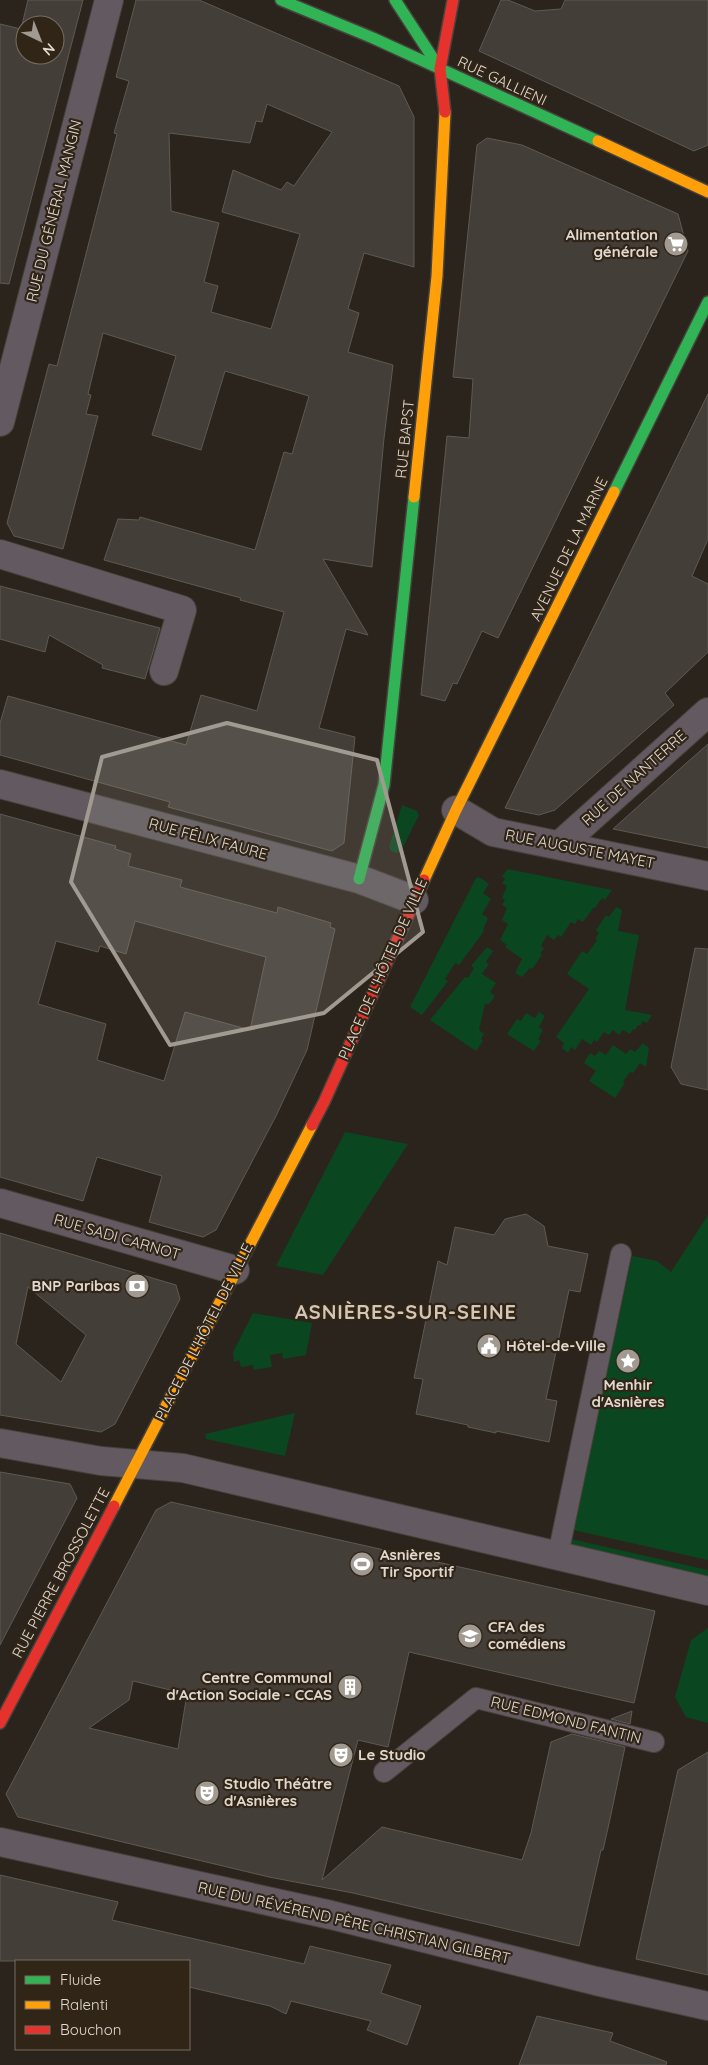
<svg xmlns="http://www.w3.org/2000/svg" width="708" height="2065" font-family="Quicksand,sans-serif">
  <rect width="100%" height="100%" fill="#2a241d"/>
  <g fill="#0a4620">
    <polygon points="402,805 417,811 419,815 401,851 396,853 391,851 389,847"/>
    <polygon points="508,869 612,890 605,900 602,898 595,908 594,907 583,922 578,919 575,924 571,922 561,937 558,935 554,940 547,935 541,946 544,948 540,954 542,955 532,969 530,968 522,977 515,973 522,959 505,947 507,945 500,940 508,924 502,920 507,908 502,905 505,900 502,898 507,886 502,883 505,879 502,876"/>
    <polygon points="479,877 489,884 483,893 491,899 482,914 488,918 483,930 484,931 459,965 455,963 445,979 448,981 422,1015 410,1007 476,878"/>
    <polygon points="616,907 622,910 618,931 639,935 625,1010 652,1015 647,1023 643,1021 640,1026 638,1025 635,1030 633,1029 630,1034 623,1030 619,1035 613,1030 609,1035 604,1032 597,1042 594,1040 591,1045 582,1039 575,1050 571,1047 568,1053 562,1048 564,1043 556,1037 589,989 567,974 582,951 587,954 597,940 595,939 599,933 596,930 606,915 609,917"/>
    <polygon points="487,947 493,951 486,962 489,964 482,974 496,983 490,992 495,996 489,1004 485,1004 479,1030 484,1034 481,1039 483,1041 476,1051 430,1020 465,977 468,978 474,968 471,966"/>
    <polygon points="539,1012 545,1016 539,1027 543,1030 538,1039 541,1041 534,1051 507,1034 517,1019 521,1021 526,1013 535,1018"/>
    <polygon points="643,1043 649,1048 646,1067 640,1063 633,1073 630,1072 623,1082 625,1083 615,1098 589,1081 596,1071 584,1063 590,1053 595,1056 599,1051 606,1055 613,1045 626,1054 630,1049 635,1052"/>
    <polygon points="345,1132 408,1144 323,1275 276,1266"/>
    <polygon points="708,1215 708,1560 573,1530 632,1256 657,1261 671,1272"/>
    <polygon points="253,1313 312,1323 306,1355 283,1359 282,1353 270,1355 272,1367 254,1370 253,1365 241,1367 239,1360 234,1362 233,1352"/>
    <polygon points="295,1413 285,1456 206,1439 205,1434"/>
    <polygon points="571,1539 708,1570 708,1578 569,1546"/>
    <polygon points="708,1628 708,1723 686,1717 675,1697 691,1640"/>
  </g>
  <g fill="#443e39" stroke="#5f5953" fill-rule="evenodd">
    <path d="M28 0H83L9 284 0 283V24L21 29ZM25 25H55V55H25Z"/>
    <path d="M136 0H199L399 86 414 117V267L364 253 348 309 359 313 348 352 393 365 384 438 372 567 323 559 368 635 346 629 319 728 355 737 344 843 332 851 168 807 170 802 0 755V723L8 696 186 745 201 695 257 711 284 612 240 600 241 598 104 560 118 519 139 520 140 517 255 550 284 452 292 454 309 396 225 371 201 450 152 435 176 356 103 333 88 394 91 395 86 414 98 416 63 549 14 536 7 523 49 364 57 366 117 134 114 133 129 81 116 77ZM267 104 332 132 294 186 287 182 281 190 233 170 222 212 300 234 271 329 211 312 218 286 204 282 219 223 171 211 169 133 250 143 256 121 262 122Z"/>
    <polygon points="501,0 508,0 535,11 561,9 565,0 708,0 708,145 694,151 479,51"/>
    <polygon points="487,138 522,145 678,214 688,251 498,638 482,631 457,684 453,683 445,701 421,695 447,436 469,438 473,379 453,377 477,145"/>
    <polygon points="708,394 708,539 692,576 708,584 708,652 665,693 674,705 555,810 539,815 505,808"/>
    <polygon points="0,586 160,628 145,679 102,668 103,665 49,635 45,652 0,639"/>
    <polygon points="708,744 708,848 613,829 674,774"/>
    <path d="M0 814 116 846 115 849 131 854 128 866 182 880 180 887 277 913 278 907 331 923 330 927 335 929 307 1050 276 1116 216 1230 203 1237 149 1222 162 1176 97 1157 83 1201 0 1177ZM135 921 266 957 250 1030 185 1012 164 1081 97 1060 106 1024 38 1004 56 941 98 952 100 946 126 954Z"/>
    <polygon points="695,948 708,949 708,1090 681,1084 671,1067"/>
    <polygon points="526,1214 544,1226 548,1246 588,1254 580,1292 569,1290 546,1399 557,1401 549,1442 496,1431 496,1433 468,1427 468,1425 416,1414 423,1379 414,1378 438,1261 447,1265 455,1227 494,1235 505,1219"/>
    <path d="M0 1233 176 1285 180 1299 115 1424 101 1432 0 1415ZM28 1287 86 1335 61 1382 16 1344Z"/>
    <polygon points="0,1472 70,1484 77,1498 0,1645"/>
    <path d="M171 1502 655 1611 634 1703 409 1652 388 1747 358 1740 322 1880 382 1827 522 1860 531 1833 551 1742 572 1734 625 1747 610 1819 603 1850H601L579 1946 353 1893 269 1877 18 1817 6 1794 156 1510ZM133 1681 187 1694 178 1749 89 1728 129 1700Z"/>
    <polygon points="632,1711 630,1724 611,1719"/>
    <polygon points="708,1752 708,1975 636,1959 678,1770"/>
    <polygon points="0,1875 118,1902 112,1920 304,1964 310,1946 391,1965 381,1993 421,2006 407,2045 367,2030 371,2021 291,2001 286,2014 270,2006 189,1987 189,1961 0,1961"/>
    <polygon points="537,2016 613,2033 610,2041 667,2062 666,2065 519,2065"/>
  </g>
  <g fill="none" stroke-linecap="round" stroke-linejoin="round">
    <defs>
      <g id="lane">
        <polyline points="558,1555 621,1254"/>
        <polyline points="384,1772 476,1698 654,1742"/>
      </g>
      <g id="street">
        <polyline points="0,422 109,0"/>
        <polyline points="0,554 182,610 164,671"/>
        <polyline points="0,784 359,879 414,900"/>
        <polyline points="456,810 493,832 708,876"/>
        <polyline points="561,844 708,712"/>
        <polyline points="0,1203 235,1270"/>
        <polyline points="0,1443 101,1461 183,1468 708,1591"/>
        <polyline points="0,1842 331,1915 596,1981 708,2006"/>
      </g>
      <g id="fast">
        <polyline points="281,0 373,38 598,141"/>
        <polyline points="395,0 440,69"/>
        <polyline points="614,492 708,302"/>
        <polyline points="359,879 384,785 414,497"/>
      </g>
      <g id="slow">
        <polyline points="598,141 708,192"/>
        <polyline points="414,497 437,276 445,112"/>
        <polyline points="424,880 456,810 614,492"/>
        <polyline points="114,1506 312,1125"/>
      </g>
      <g id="jam">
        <polyline points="445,112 440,69 453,0"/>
        <polyline points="312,1125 324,1102 424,880"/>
        <polyline points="0,1723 114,1506"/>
      </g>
    </defs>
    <use href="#lane" stroke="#46413a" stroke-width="22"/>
    <use href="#street" stroke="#46413a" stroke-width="30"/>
    <use href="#fast" stroke="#46413a" stroke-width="14"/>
    <use href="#slow" stroke="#46413a" stroke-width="14"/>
    <use href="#jam" stroke="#46413a" stroke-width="14"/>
    <use href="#lane" stroke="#625a60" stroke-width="20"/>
    <use href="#street" stroke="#625a60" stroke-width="28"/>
    <use href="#fast" stroke="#30b455" stroke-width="11"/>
    <use href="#slow" stroke="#ff9f0a" stroke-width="11"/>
    <use href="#jam" stroke="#e5322d" stroke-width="11"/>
  </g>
  <path fill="#a19a91" fill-opacity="0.2" stroke="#a19a91" stroke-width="4" stroke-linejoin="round" d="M227 723 377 760 423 932 324 1013 170 1045 71 882 102 757Z"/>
  <defs>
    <symbol id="supermarket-disc" viewBox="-11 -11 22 22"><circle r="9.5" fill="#a19a91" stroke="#302517"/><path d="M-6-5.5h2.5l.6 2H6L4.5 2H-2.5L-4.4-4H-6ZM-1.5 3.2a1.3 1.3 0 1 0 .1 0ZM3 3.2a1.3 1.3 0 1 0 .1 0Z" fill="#fff"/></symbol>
    <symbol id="bank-disc" viewBox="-11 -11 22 22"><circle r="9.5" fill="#a19a91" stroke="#302517"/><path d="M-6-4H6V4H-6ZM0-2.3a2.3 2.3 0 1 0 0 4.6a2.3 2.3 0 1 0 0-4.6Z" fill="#fff"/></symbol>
    <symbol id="civic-disc" viewBox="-11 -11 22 22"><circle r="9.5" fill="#a19a91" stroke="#302517"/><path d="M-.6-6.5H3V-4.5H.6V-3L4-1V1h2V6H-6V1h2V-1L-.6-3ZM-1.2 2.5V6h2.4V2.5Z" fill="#fff"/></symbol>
    <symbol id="sight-disc" viewBox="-11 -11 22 22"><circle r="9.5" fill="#a19a91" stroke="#302517"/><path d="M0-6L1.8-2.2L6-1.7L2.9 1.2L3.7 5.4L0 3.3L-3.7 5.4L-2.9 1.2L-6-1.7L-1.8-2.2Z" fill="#fff"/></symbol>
    <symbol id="stadium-disc" viewBox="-11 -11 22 22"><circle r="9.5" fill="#a19a91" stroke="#302517"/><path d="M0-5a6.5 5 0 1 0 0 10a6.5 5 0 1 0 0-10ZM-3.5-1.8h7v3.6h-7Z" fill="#fff"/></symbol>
    <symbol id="university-disc" viewBox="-11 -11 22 22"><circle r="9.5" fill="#a19a91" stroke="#302517"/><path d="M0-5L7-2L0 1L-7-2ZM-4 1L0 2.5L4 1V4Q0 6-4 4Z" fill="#fff"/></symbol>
    <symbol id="building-disc" viewBox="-11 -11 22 22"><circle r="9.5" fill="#a19a91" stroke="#302517"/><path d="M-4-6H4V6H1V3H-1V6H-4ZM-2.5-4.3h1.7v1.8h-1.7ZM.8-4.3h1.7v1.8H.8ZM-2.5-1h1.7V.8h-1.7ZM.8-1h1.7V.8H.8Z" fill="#fff"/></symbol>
    <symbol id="theatre-disc" viewBox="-11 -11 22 22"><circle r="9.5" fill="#a19a91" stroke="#302517"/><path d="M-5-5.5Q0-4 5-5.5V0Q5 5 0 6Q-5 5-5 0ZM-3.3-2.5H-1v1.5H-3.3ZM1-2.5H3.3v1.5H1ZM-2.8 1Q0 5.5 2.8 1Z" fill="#fff"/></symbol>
  </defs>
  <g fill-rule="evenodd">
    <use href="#supermarket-disc" x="662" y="230" width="28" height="28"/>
    <use href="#bank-disc" x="123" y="1272" width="28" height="28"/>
    <use href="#civic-disc" x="475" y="1332" width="28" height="28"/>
    <use href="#sight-disc" x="614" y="1347" width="28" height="28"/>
    <use href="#stadium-disc" x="348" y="1550" width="28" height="28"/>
    <use href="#university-disc" x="456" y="1622" width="28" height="28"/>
    <use href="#building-disc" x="336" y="1673" width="28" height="28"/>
    <use href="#theatre-disc" x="327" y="1741" width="28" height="28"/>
    <use href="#theatre-disc" x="193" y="1779" width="28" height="28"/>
  </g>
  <g text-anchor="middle" stroke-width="4.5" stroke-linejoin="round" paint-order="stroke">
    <g font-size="15" fill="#e1d9d0" stroke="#302517">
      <text transform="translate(502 81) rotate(25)" y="5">RUE GALLIENI</text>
      <text transform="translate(54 211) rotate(-76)" y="5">RUE DU GÉNÉRAL MANGIN</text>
      <text transform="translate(405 439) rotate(-84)" y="5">RUE BAPST</text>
      <text transform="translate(569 549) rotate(-64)" y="5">AVENUE DE LA MARNE</text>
      <text transform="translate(634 778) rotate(-42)" y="5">RUE DE NANTERRE</text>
      <text transform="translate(208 839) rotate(15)" y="5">RUE FÉLIX FAURE</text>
      <text transform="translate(580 849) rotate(11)" y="5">RUE AUGUSTE MAYET</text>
      <text transform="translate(383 969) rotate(-66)" y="5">PLACE DE L'HÔTEL DE VILLE</text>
      <text transform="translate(117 1237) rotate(16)" y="5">RUE SADI CARNOT</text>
      <text transform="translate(204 1332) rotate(-63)" y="5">PLACE DE L'HÔTEL DE VILLE</text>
      <text transform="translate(61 1573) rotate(-62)" y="5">RUE PIERRE BROSSOLETTE</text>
      <text transform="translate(566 1720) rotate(14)" y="5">RUE EDMOND FANTIN</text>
      <text transform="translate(354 1923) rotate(13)" y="5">RUE DU RÉVÉREND PÈRE CHRISTIAN GILBERT</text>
    </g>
    <g font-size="15" font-weight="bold" fill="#e1d9d0" stroke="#302517" text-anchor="start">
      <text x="658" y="240" text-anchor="end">Alimentation<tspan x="658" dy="17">générale</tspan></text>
      <text x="120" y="1291" text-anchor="end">BNP Paribas</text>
      <text x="506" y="1351">Hôtel-de-Ville</text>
      <text x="628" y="1390" text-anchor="middle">Menhir<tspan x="628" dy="17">d'Asnières</tspan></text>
      <text x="380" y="1560">Asnières<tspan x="380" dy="17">Tir Sportif</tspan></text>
      <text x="488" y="1632">CFA des<tspan x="488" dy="17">comédiens</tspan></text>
      <text x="332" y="1683" text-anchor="end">Centre Communal<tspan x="332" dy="17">d'Action Sociale - CCAS</tspan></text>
      <text x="358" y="1760">Le Studio</text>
      <text x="224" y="1789">Studio Théâtre<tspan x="224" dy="17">d'Asnières</tspan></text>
    </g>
    <g font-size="20" font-weight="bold" letter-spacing="1" fill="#d4c6b4" stroke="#302517">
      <text x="406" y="1319">ASNIÈRES-SUR-SEINE</text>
    </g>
  </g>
  <rect x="15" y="1960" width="175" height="90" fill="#302517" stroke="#776d61"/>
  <rect x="25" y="1976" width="25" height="8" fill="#30b455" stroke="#776d61"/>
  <text x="60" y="1985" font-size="15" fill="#e1d9d0">Fluide</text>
  <rect x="25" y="2001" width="25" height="8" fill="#ff9f0a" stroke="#776d61"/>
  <text x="60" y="2010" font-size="15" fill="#e1d9d0">Ralenti</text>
  <rect x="25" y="2026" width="25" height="8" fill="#e5322d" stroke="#776d61"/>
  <text x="60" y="2035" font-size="15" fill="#e1d9d0">Bouchon</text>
  <g transform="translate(40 40) rotate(137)"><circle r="24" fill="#302517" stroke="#776d61"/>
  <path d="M0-4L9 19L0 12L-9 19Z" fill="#a19a91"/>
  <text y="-8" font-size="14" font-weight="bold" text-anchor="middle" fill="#e1d9d0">N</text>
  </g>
</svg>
